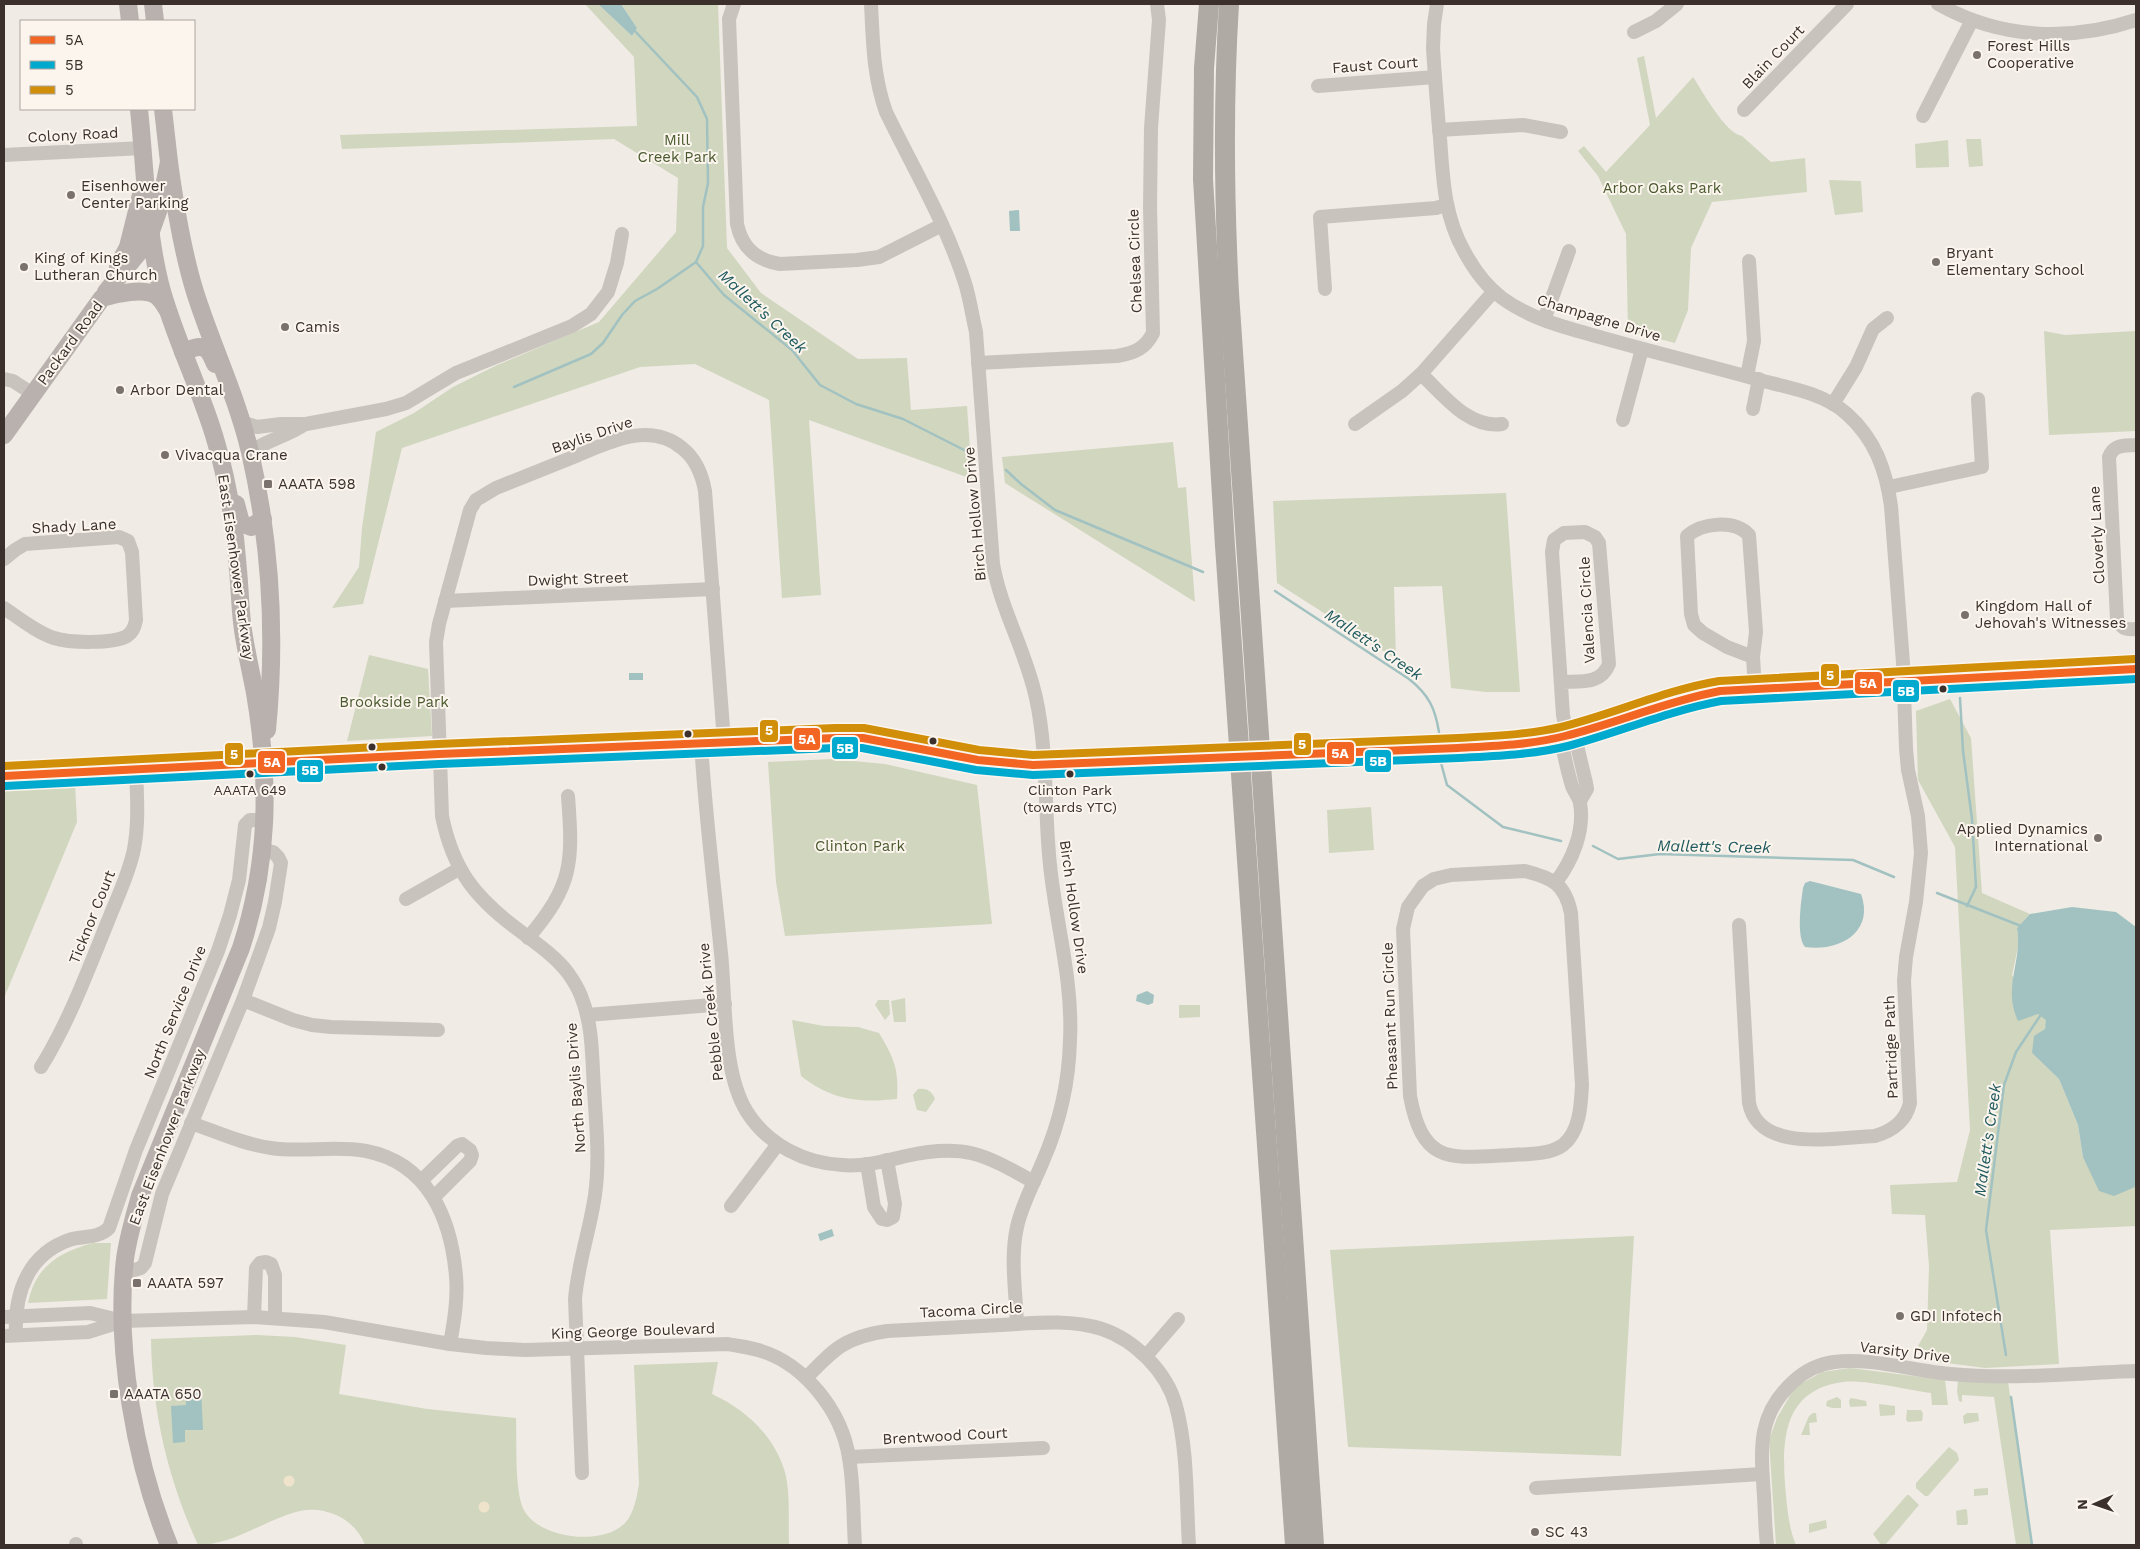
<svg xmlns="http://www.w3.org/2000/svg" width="2140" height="1549" font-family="'Work Sans',sans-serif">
  <rect width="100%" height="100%" fill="#f0ebe5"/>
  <g fill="#d1d6bf">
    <polygon points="585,4 598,4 632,36 637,28 621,4 718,4 727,248 761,293 858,359 907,358 911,410 967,406 972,479 809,420 821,595 782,598 769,400 695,364 640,367 402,448 363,604 332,608 359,567 362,528 376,432 414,413 453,387 495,366 599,322 676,232 678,178 614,139 342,149 340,135 637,126 634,57"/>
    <path d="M1644 56 1656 118 1693 77C1703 92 1725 133 1742 136L1771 162 1805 158 1807 192 1712 202 1691 248 1688 310 1675 343 1628 331 1626 234 1598 176 1578 151 1584 146 1606 172 1650 125 1637 58Z"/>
    <polygon points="1966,139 1981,139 1983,166 1969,167"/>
    <polygon points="1948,140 1949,167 1916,168 1915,144"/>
    <polygon points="1829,180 1861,181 1863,212 1835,215"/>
    <polygon points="2044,331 2065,335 2136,331 2136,431 2049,435"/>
    <polygon points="1173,442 1178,488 1186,487 1195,602 1005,483 1002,457"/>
    <polygon points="1506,493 1520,692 1486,692 1451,688 1442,586 1394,587 1396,659 1277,583 1273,501"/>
    <polygon points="369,655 428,669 432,736 347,741"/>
    <polygon points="1950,699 1971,738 1982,893 2030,914 2017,928 2019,942 2012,975 2038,1014 2047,1020 2045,1029 2032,1053 2059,1079 2078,1125 2083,1157 2135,1187 2136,1185 2136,1226 2050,1230 2059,1364 1985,1368 1939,1362 1918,1346 1927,1330 1929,1266 1925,1215 1892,1214 1890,1185 1957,1182 1970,1130 1955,847 1918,780 1916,711"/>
    <polygon points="832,759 885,764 977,785 992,924 785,936 776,882 768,762"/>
    <polygon points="75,784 77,822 4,998 4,788"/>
    <polygon points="1371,807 1374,850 1329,853 1327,810"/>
    <polygon points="905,998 906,1022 894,1022 891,1001"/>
    <polygon points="878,1000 889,1000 890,1014 885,1020 875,1005"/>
    <polygon points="1179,1005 1200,1005 1200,1017 1179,1018"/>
    <path d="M792 1020 824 1026 858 1027 879 1033C894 1058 899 1069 897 1099 859 1103 831 1100 801 1076Z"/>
    <path d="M918 1089C926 1088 932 1091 935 1099L926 1112 917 1110 913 1095Z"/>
    <polygon points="1634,1236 1621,1456 1348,1447 1330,1250"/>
    <path d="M93 1243H111L107 1299 28 1303C35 1267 59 1252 93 1243Z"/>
    <path d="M257 1335 295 1337 346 1345 339 1394 427 1409 516 1418C517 1441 514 1495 525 1512 542 1539 603 1546 625 1523 634 1514 637 1496 639 1484L634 1365 718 1362 712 1394C744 1409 772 1433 784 1469 791 1490 788 1523 789 1545H365C355 1518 323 1504 296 1512 263 1521 233 1545 198 1545 168 1479 152 1412 151 1339Z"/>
    <path d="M1850 1368 1945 1380 1948 1405H1932L1931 1393C1908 1390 1864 1379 1843 1382 1784 1390 1782 1438 1785 1485 1787 1505 1788 1526 1796 1545H1776L1769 1440 1777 1418 1795 1387 1822 1372Z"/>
    <polygon points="1958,1381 2008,1382 2032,1545 2016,1545 1994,1397 1962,1395 1962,1402 1959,1401 1957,1391"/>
    <polygon points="1837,1397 1841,1400 1841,1408 1832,1408 1826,1406 1827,1401"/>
    <polygon points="1851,1398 1866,1401 1867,1406 1850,1407 1849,1401"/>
    <polygon points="1879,1404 1895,1406 1895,1415 1880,1416"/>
    <polygon points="1907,1410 1921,1410 1923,1414 1922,1421 1908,1422 1906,1420"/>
    <polygon points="1813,1413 1816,1413 1817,1422 1809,1423 1810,1435 1801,1435 1809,1416"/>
    <polygon points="1967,1413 1978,1413 1979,1421 1964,1424 1963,1416"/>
    <polygon points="1949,1447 1957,1453 1959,1460 1928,1496 1925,1496 1916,1488 1916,1483"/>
    <polygon points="1988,1488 1988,1495 1974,1496 1974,1489"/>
    <polygon points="1907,1495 1909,1495 1919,1505 1885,1545 1881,1545 1873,1534"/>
    <polygon points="1965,1509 1967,1510 1968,1523 1967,1525 1957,1525 1956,1511"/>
    <polygon points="1826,1520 1827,1528 1809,1533 1809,1524"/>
  </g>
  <g fill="#efe3cc">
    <circle cx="289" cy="1481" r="5.5"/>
    <circle cx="484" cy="1507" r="5.5"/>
  </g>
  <g fill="#a1c2c1">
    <polygon points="598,4 621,4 637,28 632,36"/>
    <polygon points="1019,210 1020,231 1010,231 1009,211"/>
    <rect x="629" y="673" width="14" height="7"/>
    <path d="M1810 881 1861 894C1875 933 1838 952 1805 947 1796 937 1801 901 1803 888L1805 883Z"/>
    <path d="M2072 907 2116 912 2136 927V1185L2135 1187 2114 1196 2099 1191 2083 1157 2078 1125 2059 1079 2032 1053 2034 1036 2045 1029 2046 1020 2038 1014 2018 1021C2002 987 2023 961 2017 928L2030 914Z"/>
    <polygon points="1147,991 1154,995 1153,1003 1148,1005 1136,1001 1137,995"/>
    <polygon points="832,1229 834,1236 820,1241 818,1234"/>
    <polygon points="185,1389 201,1389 203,1430 185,1430 185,1442 173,1443 171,1406 186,1405"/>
  </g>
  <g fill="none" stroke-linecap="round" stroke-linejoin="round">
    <g stroke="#a1c2c1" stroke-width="2.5">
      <polyline points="696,262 724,295 792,350 820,385 856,404 903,419 972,454"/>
      <polyline points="514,387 591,354 603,343 622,315 635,301 657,289 696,262 703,246 703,207 708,183 707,119 697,97 633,29"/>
      <polyline points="1006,470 1021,484 1055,510 1203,572"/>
      <path d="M1275 591 1409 679C1429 695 1435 708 1439 732"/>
      <polyline points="1960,698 1963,751 1972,819 1976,887 1967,906"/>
      <polyline points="1441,763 1447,785 1503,827 1561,841"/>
      <polyline points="1593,846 1618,859 1660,854 1853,860 1894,877"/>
      <polyline points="1937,893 2021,926"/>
      <polyline points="2006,1355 1986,1230 2004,1085 2016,1052 2042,1013"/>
      <polyline points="2011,1397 2032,1545"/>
    </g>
    <g stroke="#c9c3be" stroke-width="14">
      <path d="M734 4 729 19 737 224C742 248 756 260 780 264L857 260 879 257 942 225"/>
      <path d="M871 4C873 41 873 76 886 112 913 168 946 223 965 283 970 299 972 315 976 332L993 564C1001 610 1026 651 1036 698 1048 753 1044 810 1050 865 1056 924 1073 980 1070 1040 1069 1083 1060 1122 1043 1161 1034 1183 1022 1204 1017 1227 1010 1258 1016 1293 1017 1324"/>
      <path d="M1437 4 1434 24 1433 48C1435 78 1437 108 1440 138 1443 178 1444 216 1464 251 1473 268 1486 286 1502 298 1532 320 1568 328 1603 338 1656 353 1710 366 1763 381 1791 388 1825 394 1847 414 1875 439 1886 470 1891 506L1903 663 1906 748 1908 770 1918 816 1921 853 1916 902 1906 957 1904 981 1910 1103C1906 1121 1892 1131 1875 1136 1837 1137 1759 1154 1749 1103L1739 925"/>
      <path d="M1938 4C2000 39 2069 42 2136 20"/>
      <polyline points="1634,32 1656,21 1677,4"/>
      <polyline points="1318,86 1435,77"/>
      <polyline points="1744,110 1847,4"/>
      <polyline points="1923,116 1972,20"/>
      <polyline points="1439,130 1523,125 1561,132"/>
      <polyline points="4,155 143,148"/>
      <polyline points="1325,289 1320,217 1436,208 1446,205"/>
      <polyline points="1544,320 1569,251"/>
      <path d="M978 363 1117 356C1134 353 1145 349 1153 333L1150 207 1151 128 1159 20 1157 4"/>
      <path d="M1421 374C1443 394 1468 429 1502 424"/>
      <polyline points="1747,376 1754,341 1749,261"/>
      <polyline points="4,379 13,381 33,394"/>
      <polyline points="1833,404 1856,367 1873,329 1887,318"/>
      <polyline points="1753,409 1759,379"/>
      <polyline points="1623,420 1642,349"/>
      <polyline points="241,422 257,427 281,424 306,424 386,409 406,403 456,373 572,326 591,314 608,292 617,263 622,234"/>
      <polyline points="1355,424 1402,391 1421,374 1494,291"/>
      <path d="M2136 445C2124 446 2114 444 2109 457L2117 619C2122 629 2126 630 2136 629"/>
      <path d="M250 452C267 440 288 436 305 424"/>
      <polyline points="1889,487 1982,467 1978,399"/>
      <path d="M4 559 15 550 25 544 119 537 128 541 132 552 136 620C135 626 133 632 127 636 114 644 69 643 54 638 36 632 19 618 4 608"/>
      <polyline points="445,601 713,589"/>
      <path d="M1753 657 1727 647 1703 633 1694 625 1691 614 1687 536C1702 523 1734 519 1749 535L1756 632 1753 657 1755 689"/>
      <path d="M1562 682C1580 681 1601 685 1609 664L1599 543 1595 537 1585 532 1564 533 1554 540 1552 552 1563 715 1567 735"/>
      <polyline points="1574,733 1586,783 1587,789 1580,801"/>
      <path d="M701 742C705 813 714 883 721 953 726 1000 722 1072 747 1112 768 1145 804 1163 842 1165 863 1167 885 1161 906 1156 965 1143 983 1154 1034 1182"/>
      <path d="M1525 871C1553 878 1565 884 1571 913L1582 1085C1581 1104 1580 1132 1563 1145 1549 1155 1527 1154 1511 1155 1451 1158 1423 1166 1410 1096L1403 929 1408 907 1423 886 1434 879 1451 875Z"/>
      <path d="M1556 882C1572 861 1585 831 1580 803 1579 797 1574 792 1572 786 1567 770 1564 753 1560 737"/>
      <polyline points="406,899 459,869"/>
      <path d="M528 938C573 885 573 863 568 796"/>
      <polyline points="243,1000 293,1020 312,1025 331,1027 438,1030"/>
      <polyline points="587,1015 725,1004"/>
      <path d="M41 1067C69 1022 88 970 108 921 117 898 129 874 134 849 139 823 137 796 136 769"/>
      <path d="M191 1123C217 1132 243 1144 271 1148 302 1153 334 1145 366 1151 428 1163 451 1218 456 1276 458 1299 454 1322 450 1344"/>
      <polyline points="867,1164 874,1207 882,1219 887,1220 893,1217 895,1204 887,1160"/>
      <polyline points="422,1180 457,1146 462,1144 470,1150 472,1155 470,1161 434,1197"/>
      <polyline points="731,1206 778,1144"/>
      <polyline points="124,1273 141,1268 145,1263 162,1194 243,1000 269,928 275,902 281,863 278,857 273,852 263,850"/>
      <polyline points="4,1317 90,1313 123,1321"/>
      <polyline points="254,1317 256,1268 260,1263 266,1262 271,1264 275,1275 275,1317"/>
      <path d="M16 1335C14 1293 28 1253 72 1239 85 1236 99 1238 109 1228L136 1150 218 951 230 915 239 880 245 825 250 820H266"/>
      <path d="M4 1336 88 1332 123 1321 254 1317 324 1322 450 1344 486 1348 525 1350 728 1344C737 1346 748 1347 758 1350 804 1363 842 1411 849 1458 854 1486 853 1516 855 1545"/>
      <polyline points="1146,1356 1178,1319"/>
      <path d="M806 1378C834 1349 845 1337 887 1331 925 1329 963 1327 1001 1325 1034 1323 1070 1319 1102 1329 1135 1340 1167 1372 1176 1406 1188 1450 1186 1500 1189 1545"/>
      <polyline points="849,1457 1043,1448"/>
      <path d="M582 1473 575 1299C578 1263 590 1230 595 1195 600 1160 596 1124 594 1089 592 1059 593 1025 581 996 578 988 573 980 568 973 555 956 537 944 520 931 475 898 453 870 442 816L436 642 439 624 470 510 476 500 496 488C521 478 546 468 571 458 606 444 648 420 682 448 696 459 702 474 705 491L724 741"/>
      <polyline points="1536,1488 1762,1474"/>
      <polyline points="76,1544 76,1545"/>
      <path d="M1767 1545C1765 1529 1765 1512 1764 1496 1761 1450 1756 1415 1794 1381 1805 1371 1819 1364 1834 1362 1869 1357 1915 1371 1951 1374 2012 1380 2075 1373 2136 1371"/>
    </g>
    <g stroke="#b8b1ad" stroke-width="18">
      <polyline points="128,4 130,21"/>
      <polyline points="153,4 155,21"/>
      <path d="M139 109C145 167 146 227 160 284 174 338 201 389 216 442 228 483 235 527 238 570 240 590 240 610 243 630 246 651 251 672 255 693 270 782 269 862 241 948L140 1196C134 1217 128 1237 125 1259 115 1348 135 1462 169 1545"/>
      <path d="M169 162C175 206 182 250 195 292 212 346 237 397 250 452 271 544 276 637 267 730"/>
      <polyline points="118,266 128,247 142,191"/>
      <polyline points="106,292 139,252 151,231 160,206 169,162 163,109"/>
      <path d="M183 352C202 344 207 344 215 364"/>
      <path d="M4 435 102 298C115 294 145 287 157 296 161 299 164 304 167 309"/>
      <polyline points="236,504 241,523 251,527 263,519"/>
      <path d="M1286 755 1500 746C1523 744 1546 741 1568 735 1619 720 1667 699 1720 691L2136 669"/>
      <polyline points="4,776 439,754 835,738 863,738 978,760 1009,764 1068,765 1217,758"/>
    </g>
    <g stroke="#afaaa4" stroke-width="20">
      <polyline points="1209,4 1204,68 1203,179 1225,546 1295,1545"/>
      <path d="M1229 4C1223 101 1224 196 1229 293L1314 1545"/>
    </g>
    <polyline stroke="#b8b1ad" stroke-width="18" points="1217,758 1286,755"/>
    <defs>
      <path id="bus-1" d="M4 776 439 754 835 738H863L978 760 1033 765 1458 748C1494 746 1530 745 1565 736 1617 723 1667 701 1720 691L2136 669"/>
      <path id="bus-2" d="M5 786 439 764 835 748H862L976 770 1033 775 1459 758C1495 756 1532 755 1568 746 1620 732 1668 711 1721 701L2136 679"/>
      <path id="bus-3" d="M4 766 438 744 835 728H864L979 750 1033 755 1458 738C1492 736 1527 735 1561 727 1614 714 1665 690 1719 681L2135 659"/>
    </defs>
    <use href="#bus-1" stroke="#fbf5ee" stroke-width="11"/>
    <use href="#bus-2" stroke="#fbf5ee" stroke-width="11"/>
    <use href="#bus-3" stroke="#fbf5ee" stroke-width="11"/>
    <use href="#bus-1" stroke="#f26522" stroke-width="8"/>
    <use href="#bus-2" stroke="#00a9ce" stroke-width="8"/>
    <use href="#bus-3" stroke="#d18e09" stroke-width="8"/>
  </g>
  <g fill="#7a716c" stroke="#fbf5ee" stroke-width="2">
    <circle cx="1977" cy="55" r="5"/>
    <circle cx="71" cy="195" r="5"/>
    <circle cx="1936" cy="262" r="5"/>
    <circle cx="24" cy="267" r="5"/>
    <circle cx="285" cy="327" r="5"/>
    <circle cx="120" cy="390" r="5"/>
    <circle cx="165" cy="455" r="5"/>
    <rect x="263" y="479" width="10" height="10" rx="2.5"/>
    <circle cx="1965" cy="615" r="5"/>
    <circle cx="2098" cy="838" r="5"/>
    <rect x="132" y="1278" width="10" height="10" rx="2.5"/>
    <circle cx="1900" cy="1316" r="5"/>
    <rect x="109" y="1389" width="10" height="10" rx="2.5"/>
    <circle cx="1535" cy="1532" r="5"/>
  </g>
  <g fill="#3b302b" stroke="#fbf5ee" stroke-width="2">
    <circle cx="1943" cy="689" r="4.5"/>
    <circle cx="688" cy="734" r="4.5"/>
    <circle cx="933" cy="741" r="4.5"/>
    <circle cx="372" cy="747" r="4.5"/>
    <circle cx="382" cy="767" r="4.5"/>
    <circle cx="250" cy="774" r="4.5"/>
    <circle cx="1070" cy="774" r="4.5"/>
  </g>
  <g text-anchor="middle" stroke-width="4" stroke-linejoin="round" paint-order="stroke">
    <g font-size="14" fill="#3b302b" stroke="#fbf5ee">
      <text x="250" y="795">AAATA 649</text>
      <text x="1070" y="795">Clinton Park<tspan x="1070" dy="17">(towards YTC)</tspan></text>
    </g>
    <g font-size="15" fill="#3b302b" stroke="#fbf5ee" text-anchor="start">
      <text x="1987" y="51">Forest Hills<tspan x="1987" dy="17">Cooperative</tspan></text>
      <text x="81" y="191">Eisenhower<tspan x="81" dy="17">Center Parking</tspan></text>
      <text x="1946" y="258">Bryant<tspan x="1946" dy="17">Elementary School</tspan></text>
      <text x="34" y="263">King of Kings<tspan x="34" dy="17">Lutheran Church</tspan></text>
      <text x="295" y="332">Camis</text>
      <text x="130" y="395">Arbor Dental</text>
      <text x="175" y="460">Vivacqua Crane</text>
      <text x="278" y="489">AAATA 598</text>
      <text x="1975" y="611">Kingdom Hall of<tspan x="1975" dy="17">Jehovah's Witnesses</tspan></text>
      <text x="2088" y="834" text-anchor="end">Applied Dynamics<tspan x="2088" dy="17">International</tspan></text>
      <text x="147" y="1288">AAATA 597</text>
      <text x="1910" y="1321">GDI Infotech</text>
      <text x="124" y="1399">AAATA 650</text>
      <text x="1545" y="1537">SC 43</text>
    </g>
    <g font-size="15" fill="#3b302b" stroke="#fbf5ee">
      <text transform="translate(1773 57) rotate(-46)" y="5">Blain Court</text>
      <text transform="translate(1375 65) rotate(-4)" y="5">Faust Court</text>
      <text transform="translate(73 135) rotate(-3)" y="5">Colony Road</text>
      <text transform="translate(1135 261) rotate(-92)" y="5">Chelsea Circle</text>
      <text transform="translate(1599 318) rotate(17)" y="5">Champagne Drive</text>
      <text transform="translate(70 343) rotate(-54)" y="5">Packard Road</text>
      <text transform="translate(592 435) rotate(-19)" y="5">Baylis Drive</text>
      <text transform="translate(975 514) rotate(-95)" y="5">Birch Hollow Drive</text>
      <text transform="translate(74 526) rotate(-3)" y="5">Shady Lane</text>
      <text transform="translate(2097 535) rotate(-93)" y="5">Cloverly Lane</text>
      <text transform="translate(236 567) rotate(82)" y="5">East Eisenhower Parkway</text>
      <text transform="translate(578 579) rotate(-2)" y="5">Dwight Street</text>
      <text transform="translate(1587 610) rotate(-93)" y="5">Valencia Circle</text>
      <text transform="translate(1074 907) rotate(82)" y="5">Birch Hollow Drive</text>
      <text transform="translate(92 917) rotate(-68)" y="5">Ticknor Court</text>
      <text transform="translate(175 1012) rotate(-68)" y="5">North Service Drive</text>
      <text transform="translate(711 1012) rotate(-96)" y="5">Pebble Creek Drive</text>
      <text transform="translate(1390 1016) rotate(-92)" y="5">Pheasant Run Circle</text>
      <text transform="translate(1891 1047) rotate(-92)" y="5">Partridge Path</text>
      <text transform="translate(576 1088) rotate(-94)" y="5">North Baylis Drive</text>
      <text transform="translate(167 1137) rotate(-69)" y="5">East Eisenhower Parkway</text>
      <text transform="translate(971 1310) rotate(-3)" y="5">Tacoma Circle</text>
      <text transform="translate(633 1331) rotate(-2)" y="5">King George Boulevard</text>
      <text transform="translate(1905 1352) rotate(7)" y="5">Varsity Drive</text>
      <text transform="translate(945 1436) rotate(-3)" y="5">Brentwood Court</text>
    </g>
    <g font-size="15" fill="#4a5a2e" stroke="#fbf5ee">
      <text x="677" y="145">Mill<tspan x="677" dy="17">Creek Park</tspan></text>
      <text x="1662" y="193">Arbor Oaks Park</text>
      <text x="394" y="707">Brookside Park</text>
      <text x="860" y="851">Clinton Park</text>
    </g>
    <g font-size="16" font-style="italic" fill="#1f5a5e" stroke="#fbf5ee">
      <text transform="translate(763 311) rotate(43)" y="6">Mallett's Creek</text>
      <text transform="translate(1374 644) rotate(34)" y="6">Mallett's Creek</text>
      <text transform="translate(1714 846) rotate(1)" y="6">Mallett's Creek</text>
      <text transform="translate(1987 1140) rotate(-82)" y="6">Mallett's Creek</text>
    </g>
  </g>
  <g stroke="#fbf5ee" stroke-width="2">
    <rect x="1820" y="663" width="20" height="24" rx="5" fill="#d18e09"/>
    <rect x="1854" y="671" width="29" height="24" rx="5" fill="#f26522"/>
    <rect x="1892" y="679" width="28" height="24" rx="5" fill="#00a9ce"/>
    <rect x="759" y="719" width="20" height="24" rx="5" fill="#d18e09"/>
    <rect x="793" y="727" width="28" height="24" rx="5" fill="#f26522"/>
    <rect x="1293" y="732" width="19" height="24" rx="5" fill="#d18e09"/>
    <rect x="831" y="736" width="28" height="24" rx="5" fill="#00a9ce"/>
    <rect x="1326" y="741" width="29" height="24" rx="5" fill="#f26522"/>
    <rect x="224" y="742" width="20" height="24" rx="5" fill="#d18e09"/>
    <rect x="1364" y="749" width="28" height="24" rx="5" fill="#00a9ce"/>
    <rect x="257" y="750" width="29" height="24" rx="5" fill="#f26522"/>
    <rect x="296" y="759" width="28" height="24" rx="5" fill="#00a9ce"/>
  </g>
  <g font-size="14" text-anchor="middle" font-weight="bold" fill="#fff">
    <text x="1830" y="680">5</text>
    <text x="1868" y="688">5A</text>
    <text x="1906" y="696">5B</text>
    <text x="769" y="735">5</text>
    <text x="807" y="744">5A</text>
    <text x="1302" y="749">5</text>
    <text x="845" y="753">5B</text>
    <text x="1340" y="758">5A</text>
    <text x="234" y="759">5</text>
    <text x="1378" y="766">5B</text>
    <text x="272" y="767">5A</text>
    <text x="310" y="775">5B</text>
  </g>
  <rect width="2140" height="1549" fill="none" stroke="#3b302b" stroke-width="10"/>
  <rect x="20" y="20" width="175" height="90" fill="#fbf5ee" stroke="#aea6a0"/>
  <rect x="30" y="36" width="25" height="8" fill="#f26522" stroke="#aea6a0"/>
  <text x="65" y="45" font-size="15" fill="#3b302b">5A</text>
  <rect x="30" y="61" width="25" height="8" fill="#00a9ce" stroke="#aea6a0"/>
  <text x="65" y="70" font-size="15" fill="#3b302b">5B</text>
  <rect x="30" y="86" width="25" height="8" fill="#d18e09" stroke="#aea6a0"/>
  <text x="65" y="95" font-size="15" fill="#3b302b">5</text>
  <g transform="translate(2095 1504) rotate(268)" stroke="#fbf5ee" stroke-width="4" paint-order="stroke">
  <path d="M0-4L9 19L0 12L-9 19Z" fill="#3b302b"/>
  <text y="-8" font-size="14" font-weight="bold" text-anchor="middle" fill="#3b302b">N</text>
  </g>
</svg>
